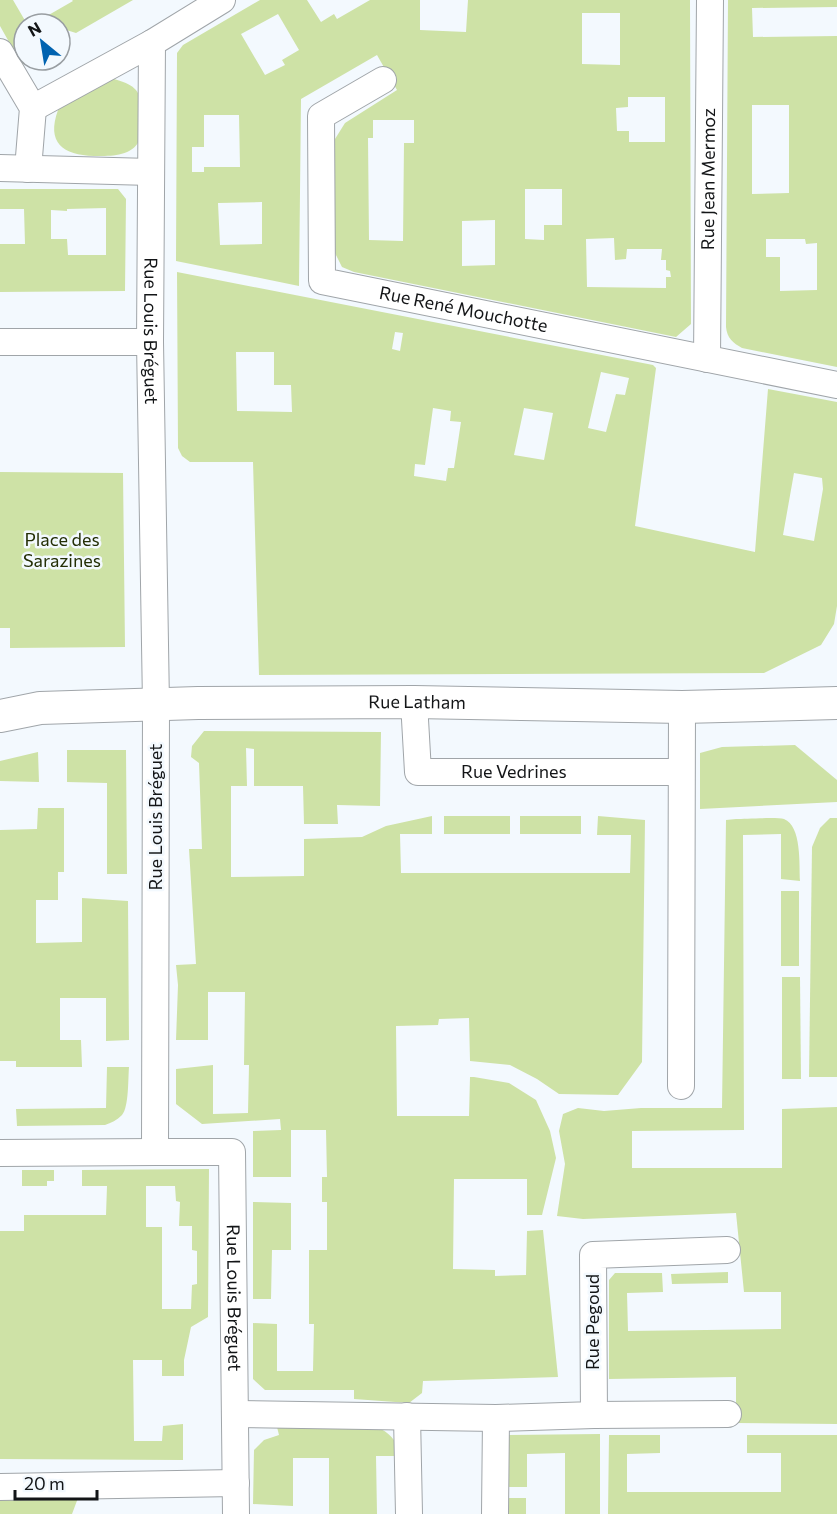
<svg xmlns="http://www.w3.org/2000/svg" width="837" height="1514" font-family="Commissioner,sans-serif">
  <rect width="100%" height="100%" fill="#f3f9fe"/>
  <g fill="#cee2a6" fill-rule="evenodd">
    <polygon points="0,0 13,0 27,24 24,24 24,60 30,60 22,65 0,26"/>
    <polygon points="72,0 133,0 76,33 60,28 60,24 33,24 73,1"/>
    <path d="M260 0H307L321 22 334 14 337 19 370 0H420V30L466 32 468 0H690L691 324 676 337 354 272 342 267 335 253V139L345 123 397 90 377 55 301 99 299 286 176 261 177 53 183 45ZM582 13H620V65L582 64ZM278 14 299 50 282 60 285 65 265 75 241 34ZM628 97H665V142H629V131H617L616 108 628 107ZM204 115H239L240 167H204V172H192V147H204ZM373 120H414V143H404L403 241 369 240 368 138H373ZM525 189H562V225H544V240L525 239ZM262 202V244L220 245 218 203ZM495 220V265L462 266V221ZM614 238 615 260 626 259 627 249H662L661 260H666V270L670 271 671 277H666V288L587 287 586 239Z"/>
    <path d="M728 0H837V7L752 8 753 37 837 36V367L742 348C733 343 727 338 726 327ZM789 105V193L752 194V105ZM766 239H805L806 244 817 243V290L780 291V257H766Z"/>
    <path d="M114 79C132 84 141 89 142 109 142 120 144 131 139 141 131 157 109 156 94 156 63 155 46 143 58 110L98 85Z"/>
    <path d="M0 189H118L126 199 125 291 0 292V244H25L24 209H0ZM106 208V255H68L67 239H51V210L67 211V209Z"/>
    <path d="M177 272 653 365 656 368 635 526 755 552 768 389 837 402V606L834 624 821 645 764 673 259 675 253 462H190L182 456 178 448ZM395 332 403 333 400 351 392 349ZM236 352H274V385H291L292 412 237 411ZM601 372 629 378 625 395 616 394 606 432 588 428ZM433 408 451 411 450 421 461 422 454 468H448L446 481 414 476 415 464 425 465ZM524 408 553 413 544 460 514 455ZM794 473 822 478 823 489 814 541 783 535Z"/>
    <polygon points="0,472 123,473 125,647 10,648 10,628 0,628"/>
    <polygon points="204,731 381,732 380,806 337,805 338,824 304,824 303,786 254,786 254,749 246,748 247,786 231,786 231,877 304,876 304,839 362,837 386,826 432,816 432,834 400,834 401,873 630,873 631,835 597,835 598,816 645,820 642,1062 618,1095 559,1094 537,1079 510,1065 470,1061 469,1018 439,1019 438,1025 396,1026 397,1116 469,1116 470,1077 474,1077 509,1083 536,1100 550,1131 556,1158 542,1215 527,1215 527,1179 454,1179 453,1269 495,1270 495,1276 526,1275 527,1231 543,1230 558,1377 423,1381 422,1393 409,1403 354,1399 354,1390 265,1390 253,1379 253,1323 277,1324 277,1371 313,1371 314,1324 309,1324 309,1250 327,1250 327,1202 322,1202 322,1177 327,1177 326,1130 291,1130 291,1177 253,1177 253,1131 281,1130 280,1119 202,1124 176,1104 176,1069 213,1065 213,1114 248,1113 249,1065 244,1065 245,992 208,992 208,1040 176,1040 178,985 176,965 196,964 189,849 202,849 199,763 191,757 192,746"/>
    <polygon points="795,745 837,780 837,802 700,809 700,753 722,747"/>
    <polygon points="67,750 126,750 127,874 107,874 107,783 67,782"/>
    <polygon points="38,752 39,782 0,781 0,761"/>
    <polygon points="38,808 64,808 64,872 58,872 58,900 36,900 36,943 82,942 82,898 128,901 129,1040 106,1041 106,998 60,998 60,1040 81,1040 82,1067 16,1067 16,1061 0,1061 0,830 37,829"/>
    <rect x="444" y="816" width="66" height="18"/>
    <rect x="520" y="816" width="61" height="18"/>
    <polygon points="830,818 837,818 837,1077 809,1077 812,847 820,828"/>
    <path d="M736 819C745 819 777 817 784 819 802 826 799 865 800 881L781 879V834L743 835 744 1130 632 1131V1168H782V1109L837 1107V1424L736 1423V1377L609 1379V1280L615 1273H662L663 1292 627 1293 628 1331 781 1329V1292H744L736 1213 583 1219 557 1216 565 1164 559 1131 563 1114 578 1108 604 1111 641 1108H722L726 820Z"/>
    <rect x="781" y="891" width="18" height="75"/>
    <polygon points="782,977 800,977 801,1079 782,1079"/>
    <path d="M107 1067H129C128 1079 129 1107 122 1115 117 1120 111 1123 105 1125L17 1126 16 1109 106 1108Z"/>
    <path d="M209 1169 208 1317 191 1327 184 1360V1376H162V1360H133L134 1441H162L163 1426 183 1424V1460L0 1459V1231H24V1215H106L107 1186H82V1170ZM146 1186H175L176 1201 180 1202 179 1226H192V1250L197 1251V1284L192 1285 191 1309H162V1227H146Z"/>
    <polygon points="22,1170 54,1170 54,1181 47,1181 47,1186 22,1186"/>
    <polygon points="253,1202 291,1203 291,1250 272,1250 271,1299 253,1299"/>
    <polygon points="728,1272 728,1283 672,1284 671,1274"/>
    <path d="M277 1427 381 1429C393 1436 397 1442 400 1456H376L377 1514H329V1458H293V1506L253 1504 254 1450 264 1440 279 1435Z"/>
    <polygon points="600,1434 600,1514 565,1514 565,1453 527,1454 527,1487 509,1487 509,1435"/>
    <polygon points="609,1435 660,1435 660,1453 627,1454 627,1492 781,1492 781,1453 747,1453 747,1435 837,1435 837,1514 608,1514"/>
    <polygon points="78,1498 72,1514 0,1514 0,1499"/>
    <rect x="508" y="1498" width="18" height="16"/>
  </g>
  <g fill="none" stroke-linecap="round" stroke-linejoin="round">
    <defs>
      <g id="minor">
        <path id="s1" d="M222 0 152 43 150 342 156 704 155 1152H232L236 1514"/>
        <polyline points="0,52 33,108 28,169"/>
        <path id="s2" d="M383 80 321 116 322 281 837 385"/>
        <polyline points="33,108 152,43"/>
        <polyline points="0,168 151,172"/>
        <polyline points="0,342 150,342"/>
        <path id="s3" d="M707 359 710 0"/>
        <path id="s4" d="M414 702 418 772H681"/>
        <polyline points="681,1086 682,707"/>
        <polyline points="0,1153 155,1152"/>
        <polyline points="235,1414 496,1418 594,1415 593,1255 727,1250"/>
        <polyline points="594,1415 728,1414"/>
        <polyline points="407,1416 409,1514"/>
        <polyline points="0,1487 236,1483"/>
        <polyline points="495,1514 496,1418"/>
      </g>
      <g id="tertiary">
        <path id="s5" d="M0 716 40 708 198 703 414 702 682 707 837 703"/>
      </g>
    </defs>
    <use href="#minor" stroke="#a0a5a9" stroke-width="28"/>
    <use href="#tertiary" stroke="#a0a5a9" stroke-width="34"/>
    <use href="#minor" stroke="#fff" stroke-width="26"/>
    <use href="#tertiary" stroke="#fff" stroke-width="32"/>
  </g>
  <g text-anchor="middle" stroke-width="5" stroke-linejoin="round" paint-order="stroke">
    <g font-size="18" fill="#131517" stroke="#f3f9fe">
      <text dy="6" stroke="none"><textPath href="#s3" startOffset="180">Rue Jean Mermoz</textPath></text>
      <text dy="6" stroke="none"><textPath href="#s2" startOffset="381">Rue René Mouchotte</textPath></text>
      <text dy="6" stroke="none"><textPath href="#s1" startOffset="370">Rue Louis Bréguet</textPath></text>
      <text dy="6" stroke="none"><textPath href="#s5" startOffset="418">Rue Latham</textPath></text>
      <text dy="6" stroke="none"><textPath href="#s4" startOffset="166">Rue Vedrines</textPath></text>
      <text transform="translate(156 817) rotate(-90)" y="6">Rue Louis Bréguet</text>
      <text dy="6" stroke="none"><textPath href="#s1" startOffset="1414">Rue Louis Bréguet</textPath></text>
      <text transform="translate(593 1322) rotate(-90)" y="6">Rue Pegoud</text>
    </g>
    <g font-size="18" fill="#242f05" stroke="#f3f9fe">
      <text x="62" y="546">Place des<tspan x="62" dy="21">Sarazines</tspan></text>
    </g>
  </g>
  <g transform="translate(42 42) rotate(330)"><circle r="28" fill="#f3f9fe" stroke="#999ea2" stroke-width="1.5"/>
  <path d="M0-4.5L10 22L0 15L-10 22Z" fill="#0163b0"/>
  <text y="-9" font-size="16" font-weight="bold" text-anchor="middle" fill="#131517">N</text>
  </g>
  <path d="M15 1490v9h82v-9" fill="none" stroke="#131517" stroke-width="3"/>
  <text x="24" y="1490" font-size="18" fill="#131517" stroke="#f3f9fe" stroke-width="4.5" paint-order="stroke">20 m</text>
</svg>
